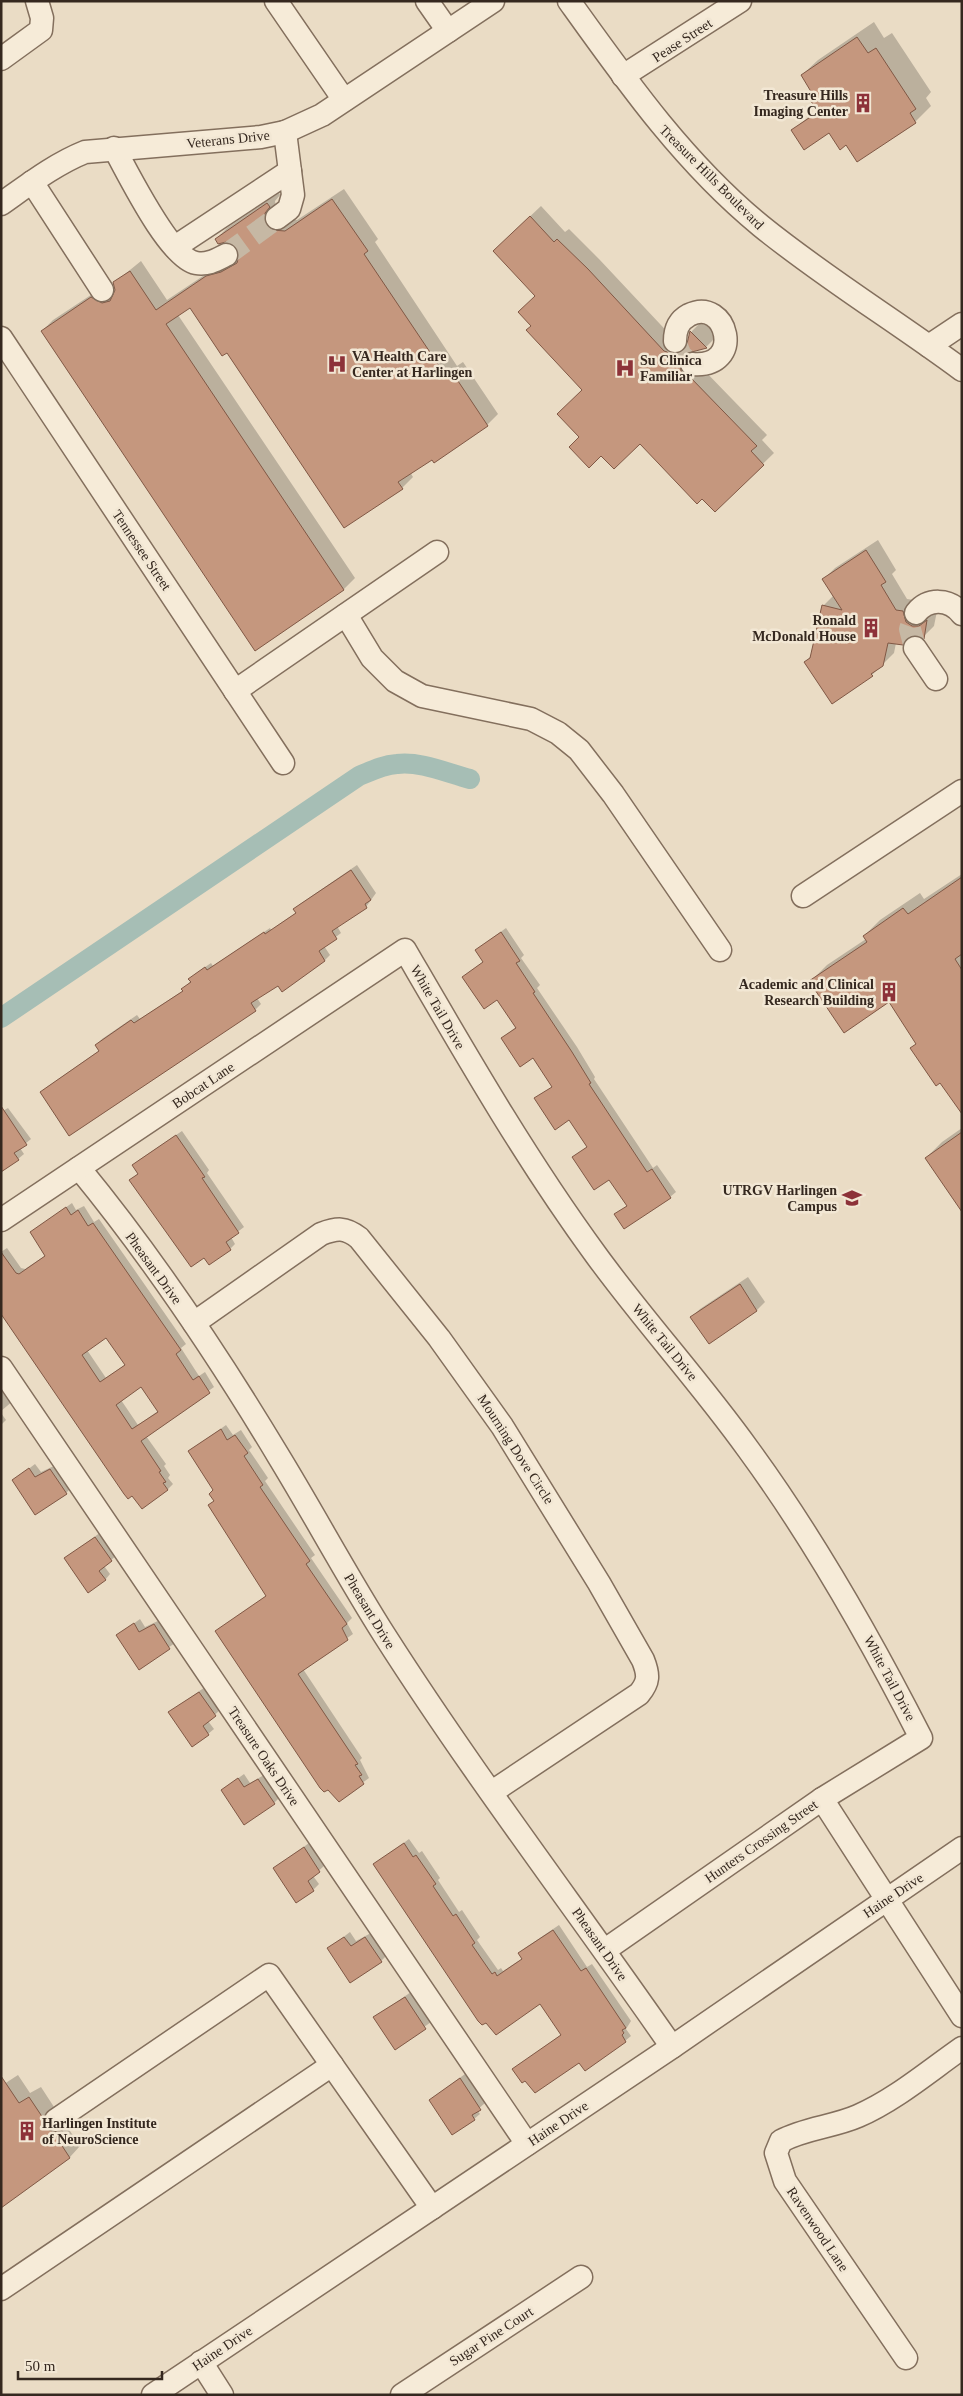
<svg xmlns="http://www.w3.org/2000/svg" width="963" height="2396" font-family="'Times New Roman',serif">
  <rect width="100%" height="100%" fill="#eadcc5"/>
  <g fill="#0003" fill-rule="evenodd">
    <polygon points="874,22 884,38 892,33 931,92 926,98 931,106 915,122 857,161 846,144 829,132 793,130 818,109 814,94 802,75 818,60"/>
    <polygon points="344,189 378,239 375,242 457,366 463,362 498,414 487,425 410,472 413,477 402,488 228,351 191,306 178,315 355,578 344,589 256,649 42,331 53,320 103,287 114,293 116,290 114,283 141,261 167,300 218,266 240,258 234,243 216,239 227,228 279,193 280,195 275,201 277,214 284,220 297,220"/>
    <polygon points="541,206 565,232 569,229 599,259 675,340 689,343 692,331 702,321 717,336 706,347 691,351 692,360 700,366 767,435 762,440 774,453 715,511 640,442 581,437 583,390 532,326 536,295 505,240"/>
    <polygon points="878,540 896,570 892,574 907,599 914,600 924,615 931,615 937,611 934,626 923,637 912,634 902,644 896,643 894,653 872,675 805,662 812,655 823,606 834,595 824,579 835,568"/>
    <polygon points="357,865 376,893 366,907 337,926 341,933 324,946 330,955 325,960 282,990 278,984 257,998 261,1004 255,1010 69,1134 41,1092 47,1087 100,1050 96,1045 102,1039 137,1015 140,1019 184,990 195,974 211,963 213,966 270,928 271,930 297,912 294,909 300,904"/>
    <polygon points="962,874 962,1112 941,1081 912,1048 917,1043 889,1001 811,981 827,965 866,939 864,936 880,920 920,893 924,899"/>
    <polygon points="506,928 524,955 521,958 540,985 537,988 577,1047 595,1077 594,1079 653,1168 657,1165 676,1192 670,1197 616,1214 628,1205 609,1178 574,1157 588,1146 570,1118 536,1099 553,1086 533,1057 502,1038 517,1026 498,998 463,977 484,961 476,950"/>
    <polygon points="8,1108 31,1139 20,1148 24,1154 18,1159 1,1163 1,1112"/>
    <polygon points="962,1128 962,1208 926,1158 942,1142"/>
    <polygon points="182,1131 209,1170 207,1173 244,1227 231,1237 235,1244 230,1249 131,1180 138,1173 134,1166 139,1160"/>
    <path d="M72 1203 76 1210 84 1206 94 1222 99 1219 186 1344 181 1348 199 1376 205 1372 214 1387 146 1436 166 1464 164 1466 170 1475 168 1478 173 1484 167 1490 1 1311V1252L7 1248 21 1268 25 1269 46 1255 31 1232ZM106 1337 126 1364 106 1378 87 1350ZM141 1386 158 1411 138 1425 121 1400Z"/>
    <polygon points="748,1277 765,1302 757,1310 692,1317 700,1309"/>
    <polygon points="1,1384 13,1401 1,1411"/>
    <polygon points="1,1413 6,1420 1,1425"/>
    <polygon points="226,1425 233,1435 241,1430 252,1447 249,1450 268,1478 265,1481 315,1555 311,1558 352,1618 347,1623 353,1634 303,1669 362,1758 360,1760 369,1778 339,1800 217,1632 267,1595 209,1506 215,1500 214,1490 190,1451"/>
    <polygon points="35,1464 41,1472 56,1465 71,1488 66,1493 14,1480"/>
    <polygon points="101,1532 117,1555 104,1566 110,1574 105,1580 66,1558"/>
    <polygon points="140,1619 145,1627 160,1620 175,1643 139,1668 118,1635"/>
    <polygon points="205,1687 220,1710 208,1721 214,1729 208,1734 170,1712"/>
    <polygon points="244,1774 250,1783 264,1775 279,1798 274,1803 222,1790"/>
    <polygon points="409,1839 419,1853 422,1851 440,1878 438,1880 459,1912 462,1910 480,1937 477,1940 498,1970 501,1968 503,1971 523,1958 520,1954 525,1948 559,1925 587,1967 592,1964 631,2021 626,2029 631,2036 625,2041 579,2061 514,2069 562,2034 540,2002 496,2033 374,1865"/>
    <polygon points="309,1843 325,1865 313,1876 319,1884 313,1890 275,1868"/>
    <polygon points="350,1932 356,1941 371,1933 386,1956 381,1961 329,1948"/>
    <polygon points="411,1992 431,2022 395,2048 375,2017"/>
    <polygon points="465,2074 485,2103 477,2110 480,2114 474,2119 430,2100"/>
    <polygon points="18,2075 30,2093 41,2087 54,2107 56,2116 64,2122 80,2146 70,2157 1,2207 1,2086"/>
  </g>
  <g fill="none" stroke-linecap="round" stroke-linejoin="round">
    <path stroke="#a6beb5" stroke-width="20" d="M1 1018 359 776C371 771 383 765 397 764 420 761 447 773 470 779"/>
  </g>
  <g fill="#c5977e" stroke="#805845" fill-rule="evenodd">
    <polygon points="857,37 868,53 876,48 916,109 910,113 916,123 857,162 846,145 840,150 829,133 804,150 791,130 818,112 809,98 813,95 801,75"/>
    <polygon points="332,199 368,251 364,254 446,376 452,372 488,426 434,463 432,460 398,482 403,489 344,528 227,353 222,356 190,308 166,324 344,590 255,651 41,331 91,297 102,303 110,301 115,290 113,282 130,271 156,310 206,276 221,272 237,263 239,255 234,244 226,242 218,244 215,239 267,203 270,207 265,213 266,225 272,230 285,231"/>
    <polygon points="530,216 554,242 557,239 588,269 664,351 674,354 682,352 686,348 690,331 707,348 684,354 680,359 681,371 689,376 757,446 751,451 764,465 715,512 702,499 697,504 640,444 614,469 601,456 589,468 569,447 579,437 557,414 582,390 526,330 531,326 518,312 535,296 493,251"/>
    <polygon points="866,550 886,582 881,585 896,610 903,611 906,622 912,626 919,626 927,620 924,639 914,635 907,637 903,645 888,643 883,666 871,674 873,676 832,704 804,662 810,658 822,605 842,610 822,579"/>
    <polygon points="351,870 371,900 365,904 367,908 332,931 337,939 319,951 325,961 282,992 278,986 251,1003 256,1011 69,1136 40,1092 99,1051 95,1045 131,1020 134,1023 183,991 181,989 191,982 188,979 205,967 207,970 264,932 265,934 296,913 293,909"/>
    <polygon points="962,877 962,954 955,959 962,970 962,1114 940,1083 936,1086 910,1048 916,1044 889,1002 844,1033 809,981 867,942 863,936 903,908 908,914"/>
    <polygon points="501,932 520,961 516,963 535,992 533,993 572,1052 591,1083 589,1084 647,1172 652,1169 671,1198 624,1229 614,1214 627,1206 609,1180 594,1190 572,1157 587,1147 569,1120 555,1130 534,1098 552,1087 533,1058 520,1067 501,1038 516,1028 497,1000 484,1009 462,977 483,962 475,950"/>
    <polygon points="1,1106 27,1145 14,1153 19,1160 1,1172"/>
    <polygon points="962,1132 962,1212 925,1158"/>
    <polygon points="176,1135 205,1177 202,1178 239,1233 226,1242 231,1250 209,1265 204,1258 191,1267 129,1180 138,1174 132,1165"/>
    <path d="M66 1207 71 1215 78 1210 88 1226 93 1223 181 1350 176 1354 193 1380 199 1376 210 1393 141 1441 161 1471 159 1472 166 1482 163 1483 168 1490 142 1509 132 1496 128 1499 124 1494 1 1314V1252L16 1273 19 1274 45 1256 30 1232ZM106 1338 125 1365 100 1382 82 1355ZM141 1387 158 1412 132 1429 116 1405Z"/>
    <polygon points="740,1284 757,1311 709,1344 690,1317"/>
    <polygon points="221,1429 227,1440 235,1435 248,1453 244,1456 263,1485 260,1487 310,1561 306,1564 347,1624 342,1628 348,1640 298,1674 358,1764 355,1765 362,1775 359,1776 364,1784 339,1802 328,1790 324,1792 320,1788 215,1631 266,1596 208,1505 214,1501 209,1494 213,1490 188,1451"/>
    <polygon points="29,1468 35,1477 50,1469 67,1494 35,1515 12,1480"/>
    <polygon points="95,1537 112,1561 99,1571 106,1580 88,1593 64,1558"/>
    <polygon points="134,1623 139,1632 154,1624 170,1649 139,1670 116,1635"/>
    <polygon points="199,1692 216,1716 203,1726 209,1735 192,1747 168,1712"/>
    <polygon points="238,1778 244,1787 258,1779 275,1804 244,1825 221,1790"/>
    <polygon points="404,1843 413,1857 416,1855 436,1884 433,1886 453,1916 456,1914 475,1943 472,1945 492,1974 495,1972 497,1976 522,1959 518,1953 553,1930 581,1971 586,1968 626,2028 622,2030 624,2033 622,2035 626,2042 585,2071 579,2063 535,2093 525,2081 522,2083 512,2069 561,2035 540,2004 496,2035 486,2023 482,2025 478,2021 373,1864"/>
    <polygon points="304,1847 320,1872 308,1881 314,1891 296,1903 273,1868"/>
    <polygon points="344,1937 351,1946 365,1937 382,1962 350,1983 327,1948"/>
    <polygon points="405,1997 426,2029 395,2050 373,2017"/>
    <polygon points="1,2076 19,2103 29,2097 43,2118 45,2127 53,2132 70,2158 1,2208"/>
    <polygon points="460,2078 481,2110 472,2115 475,2120 452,2135 429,2100"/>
  </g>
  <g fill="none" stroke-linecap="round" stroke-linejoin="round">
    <g stroke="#c6b8a4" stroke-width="22" stroke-dasharray="22 11" stroke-linecap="butt">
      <polyline points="226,255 277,218"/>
      <polyline points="675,341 681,356 692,364"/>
      <polyline points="915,648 910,629 916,613"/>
    </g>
    <defs>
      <g id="minor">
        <polyline points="276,1 344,100"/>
        <polyline points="427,1 448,31"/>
        <path d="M569 1C627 82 684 163 761 226 825 278 896 321 962 370"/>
        <polyline points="1,59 41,30 42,18 37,1"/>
        <polyline points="623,76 740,1"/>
        <path d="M114 148C128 173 169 258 196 263 208 265 216 260 226 255"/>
        <polyline points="32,182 102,290"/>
        <path d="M1 204C28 185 55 164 85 152L261 137 285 132 322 115 493 1"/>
        <polyline points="277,218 289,209 293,195 285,132"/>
        <polyline points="175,247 290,171"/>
        <polyline points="1,338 283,763"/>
        <path d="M675 341C675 330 678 321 689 315 727 296 746 369 692 364"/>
        <polyline points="929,346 962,324"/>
        <path d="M916 613C928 598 949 598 962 614"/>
        <polyline points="346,615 372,658 395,681 422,696 531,719 558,733 579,750 613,794 720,950"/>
        <polyline points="915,648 936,679"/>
        <polyline points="235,691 437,552"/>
        <polyline points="803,896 962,791"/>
        <path d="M79 1168C153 1258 219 1357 279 1457 315 1516 348 1578 385 1636 475 1777 577 1910 672 2047"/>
        <path d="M1 1220 405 950C465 1053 525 1158 596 1255 644 1321 700 1382 748 1449 814 1539 870 1638 921 1738L822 1799 605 1950"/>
        <path d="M194 1323 321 1234C337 1228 345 1227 359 1238L439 1338 502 1426 599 1583 643 1660C649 1675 649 1682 639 1694L492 1792"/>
        <polyline points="1,1368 527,2144"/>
        <polyline points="822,1799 962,2016"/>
        <polyline points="56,2120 269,1975 432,2208"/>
        <polyline points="1,2289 332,2065"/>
        <path d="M906 2358 785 2181 776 2153 781 2141C805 2128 833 2127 858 2116 895 2100 929 2071 962 2048"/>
        <polyline points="201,2362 222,2395"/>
        <polyline points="153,2395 672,2047 962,1848"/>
        <polyline points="402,2395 581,2277"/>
      </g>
    </defs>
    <use href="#minor" stroke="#836f5d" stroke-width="25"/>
    <use href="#minor" stroke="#f6ebd8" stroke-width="22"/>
  </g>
  <defs>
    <symbol id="building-bare" viewBox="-9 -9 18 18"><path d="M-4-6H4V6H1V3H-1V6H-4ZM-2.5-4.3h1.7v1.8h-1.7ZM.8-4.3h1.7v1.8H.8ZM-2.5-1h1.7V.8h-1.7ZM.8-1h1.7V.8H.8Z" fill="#8d3239" stroke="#f2e7d4" stroke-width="2.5" paint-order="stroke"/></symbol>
    <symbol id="hospital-bare" viewBox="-9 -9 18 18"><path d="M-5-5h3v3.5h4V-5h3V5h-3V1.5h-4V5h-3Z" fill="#8d3239" stroke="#f2e7d4" stroke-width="2.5" paint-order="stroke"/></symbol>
    <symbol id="university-bare" viewBox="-9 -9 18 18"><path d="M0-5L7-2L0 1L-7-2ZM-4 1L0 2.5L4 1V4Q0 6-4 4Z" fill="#8d3239" stroke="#f2e7d4" stroke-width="2.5" paint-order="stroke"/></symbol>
  </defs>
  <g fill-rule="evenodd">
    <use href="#building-bare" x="849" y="89" width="28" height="28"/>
    <use href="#hospital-bare" x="323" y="350" width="28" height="28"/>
    <use href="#hospital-bare" x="611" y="354" width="28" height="28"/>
    <use href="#building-bare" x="857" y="614" width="28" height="28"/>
    <use href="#building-bare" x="875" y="978" width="28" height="28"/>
    <use href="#university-bare" x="838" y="1184" width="28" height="28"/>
    <use href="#building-bare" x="13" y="2117" width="28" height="28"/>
  </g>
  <g text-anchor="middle" stroke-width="5" stroke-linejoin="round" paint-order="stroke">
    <g font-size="14" fill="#35281f" stroke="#f2e7d4">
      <text transform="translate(682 40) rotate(-33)" y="5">Pease Street</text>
      <text transform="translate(228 139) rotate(-6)" y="5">Veterans Drive</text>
      <text transform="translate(712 177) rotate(45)" y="5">Treasure Hills Boulevard</text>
      <text transform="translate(142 550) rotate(56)" y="5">Tennessee Street</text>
      <text transform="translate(438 1007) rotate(60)" y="5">White Tail Drive</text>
      <text transform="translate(203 1085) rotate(-34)" y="5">Bobcat Lane</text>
      <text transform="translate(154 1268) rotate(54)" y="5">Pheasant Drive</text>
      <text transform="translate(665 1342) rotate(51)" y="5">White Tail Drive</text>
      <text transform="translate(516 1449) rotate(57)" y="5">Mourning Dove Circle</text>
      <text transform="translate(370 1611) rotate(59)" y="5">Pheasant Drive</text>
      <text transform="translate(890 1678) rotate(62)" y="5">White Tail Drive</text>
      <text transform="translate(264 1756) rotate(56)" y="5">Treasure Oaks Drive</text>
      <text transform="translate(761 1841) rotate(-35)" y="5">Hunters Crossing Street</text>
      <text transform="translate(893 1895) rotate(-34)" y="5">Haine Drive</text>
      <text transform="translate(600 1944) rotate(55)" y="5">Pheasant Drive</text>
      <text transform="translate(558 2123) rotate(-34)" y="5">Haine Drive</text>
      <text transform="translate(818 2229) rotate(56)" y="5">Ravenwood Lane</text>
      <text transform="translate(491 2336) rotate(-33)" y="5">Sugar Pine Court</text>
      <text transform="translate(222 2348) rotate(-34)" y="5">Haine Drive</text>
    </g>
    <g font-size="14" font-weight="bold" fill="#35281f" stroke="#f2e7d4" text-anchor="end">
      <text x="848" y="100">Treasure Hills<tspan x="848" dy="16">Imaging Center</tspan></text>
      <text x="352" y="361" text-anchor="start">VA Health Care<tspan x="352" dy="16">Center at Harlingen</tspan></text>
      <text x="640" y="365" text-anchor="start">Su Clinica<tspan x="640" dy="16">Familiar</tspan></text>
      <text x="856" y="625">Ronald<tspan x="856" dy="16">McDonald House</tspan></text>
      <text x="874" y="989">Academic and Clinical<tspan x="874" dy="16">Research Building</tspan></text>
      <text x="837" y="1195">UTRGV Harlingen<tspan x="837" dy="16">Campus</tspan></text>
      <text x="42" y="2128" text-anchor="start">Harlingen Institute<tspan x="42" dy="16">of NeuroScience</tspan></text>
    </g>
  </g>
  <rect width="963" height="2396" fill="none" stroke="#35281f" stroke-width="5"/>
  <path d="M18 2371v8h144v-8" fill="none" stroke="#35281f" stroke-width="2.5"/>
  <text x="25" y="2371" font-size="15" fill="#35281f" stroke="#f2e7d4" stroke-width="4" paint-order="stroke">50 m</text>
</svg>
